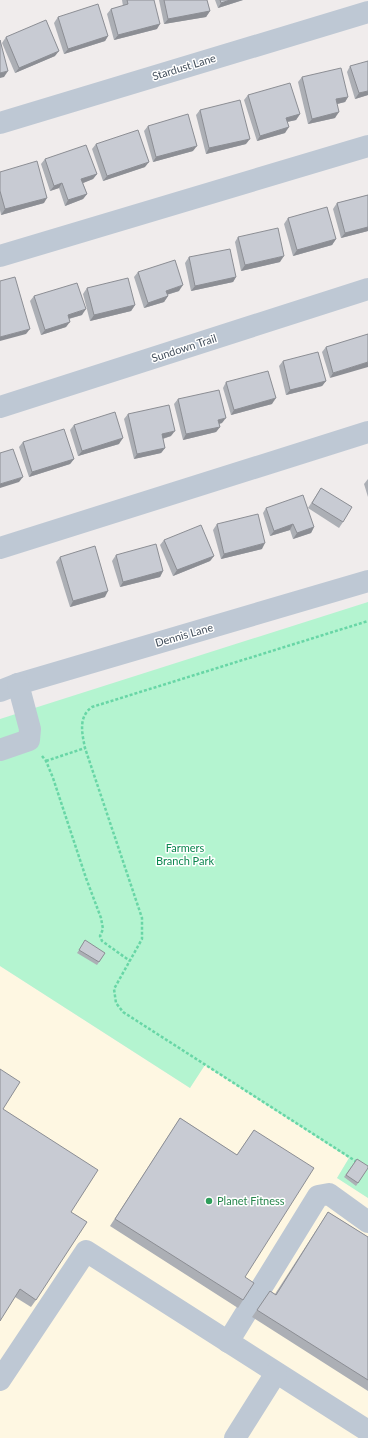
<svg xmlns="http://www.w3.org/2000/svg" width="368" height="1438" font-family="Lato,sans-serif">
  <rect width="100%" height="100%" fill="#f0ecec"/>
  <polygon fill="#fef7e2" points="0,966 190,1088 204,1065 349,1158 337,1178 368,1198 368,1438 0,1438"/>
  <polygon fill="#b4f4d0" points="368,602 368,1198 337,1178 349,1158 205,1065 190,1088 0,966 0,719"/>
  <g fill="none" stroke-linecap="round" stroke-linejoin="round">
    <g stroke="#68d6a6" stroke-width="2.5" stroke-dasharray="3 2" stroke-linecap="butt">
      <polyline points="42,756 46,761 53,778 86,878 101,918 103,929 100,936 102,941 130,961"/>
      <polyline points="46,761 85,748"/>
      <path d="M357 1162 123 1012 116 1003 114 989 142 939V918L85 748C82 733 78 717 92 707L368 621"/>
    </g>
    <g stroke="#bec8d4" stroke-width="22">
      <polyline points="0,123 368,12"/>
      <polyline points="0,256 368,146"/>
      <polyline points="0,407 368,289"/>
      <polyline points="0,548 368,432"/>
      <polyline points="0,691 18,684 368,581"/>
      <polyline points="0,750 29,740 30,729 18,684"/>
      <polyline points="228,1342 318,1196 329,1194 368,1222"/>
      <polyline points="0,1380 86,1251 368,1431"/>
      <polyline points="235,1438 276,1373"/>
    </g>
  </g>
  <g fill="#acafb5">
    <polygon points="122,0 154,0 157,29 114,40 107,14 111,9 123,6"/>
    <polygon points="159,0 207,0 210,11 206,17 164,24"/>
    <polygon points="215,0 243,0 218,8"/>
    <polygon points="58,17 108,36 105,41 64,54 54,23"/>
    <polygon points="6,37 55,56 15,73 2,43"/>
    <polygon points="350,66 368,95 355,99 347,72"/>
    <polygon points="302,77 348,97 345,102 337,104 335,118 308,124 298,82"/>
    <polygon points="248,95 300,114 296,120 287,122 285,133 257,141 244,100"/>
    <polygon points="200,110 246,144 206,154 196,115"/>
    <polygon points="148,126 193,151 153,162 144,131"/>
    <polygon points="96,144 145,167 103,181 92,149"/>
    <polygon points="45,159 97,174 93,179 83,183 87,194 83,199 65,206 59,188 50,191 41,164"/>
    <polygon points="0,172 44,203 1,215 0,210"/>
    <polygon points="368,195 368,231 341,238 333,209 337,203"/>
    <polygon points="288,218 336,239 332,245 293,256 284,224"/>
    <polygon points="238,237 280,262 241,271 235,242"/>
    <polygon points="189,257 236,277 233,282 191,291 185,263"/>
    <polygon points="138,272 179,291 167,295 168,296 164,302 144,308 134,277"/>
    <polygon points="87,288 135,305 131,311 90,321 83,294"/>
    <polygon points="34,296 82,315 69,319 66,327 41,335 30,301"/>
    <polygon points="368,335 330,378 322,352 326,347"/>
    <polygon points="283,361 326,381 322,386 286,395 279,366"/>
    <polygon points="226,382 272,404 231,415 223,388"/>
    <polygon points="178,399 222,423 219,424 220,427 216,432 183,440 174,404"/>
    <polygon points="128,414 171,436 163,439 165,448 161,453 134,459 124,419"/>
    <polygon points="74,425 119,444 78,456 70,430"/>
    <polygon points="23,442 74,459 70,464 29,477 19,447"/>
    <polygon points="368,479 368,497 364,484"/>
    <polygon points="321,488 343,522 339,528 308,508"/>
    <polygon points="266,508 314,527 311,533 293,539 290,530 270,536 263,513"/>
    <polygon points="217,524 262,549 221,559 213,530"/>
    <polygon points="164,540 214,556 210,561 173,576 160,545"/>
    <polygon points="116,555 163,571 160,577 120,587 112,561"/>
    <polygon points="60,557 105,597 70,607 56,562"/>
    <polygon points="84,943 105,953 97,965 77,953"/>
    <polygon points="3,1109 71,1212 36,1300 31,1307 15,1297"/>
    <polygon points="180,1118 237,1155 254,1130 243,1300 238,1308 110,1226"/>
    <polygon points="357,1159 368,1168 356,1186 344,1177"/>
    <polygon points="328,1212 368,1237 368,1391 252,1317 270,1291 275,1294"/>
  </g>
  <g fill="#8c8e94">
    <polygon points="230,0 243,0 218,8 221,3"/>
    <polygon points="210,11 206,17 164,24 168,19"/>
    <polygon points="160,24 157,29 114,40 118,35"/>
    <polygon points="108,36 105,41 64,54 68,49"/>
    <polygon points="59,51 55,56 15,73 19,68"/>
    <polygon points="8,71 4,77 0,78 0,73"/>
    <polygon points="368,91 368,95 355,99 359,93"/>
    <polygon points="348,97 345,102 333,105 336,99"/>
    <polygon points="339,112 335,118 308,124 312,119"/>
    <polygon points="300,114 296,120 282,123 286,118"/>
    <polygon points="289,127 285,133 257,141 260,136"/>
    <polygon points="250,139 246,144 206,154 209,148"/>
    <polygon points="197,146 193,151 153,162 156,157"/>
    <polygon points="149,162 145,167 103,181 107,176"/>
    <polygon points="97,174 93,179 78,185 81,179"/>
    <polygon points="62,183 59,188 50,191 54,186"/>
    <polygon points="87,194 83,199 65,206 68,200"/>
    <polygon points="47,198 44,203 1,215 5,209"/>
    <polygon points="368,227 368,231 341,238 345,233"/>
    <polygon points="336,239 332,245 293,256 297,250"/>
    <polygon points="284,256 280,262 241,271 245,265"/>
    <polygon points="236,277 233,282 191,291 195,286"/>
    <polygon points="183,285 179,291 162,296 166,291"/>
    <polygon points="168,296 164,302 144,308 148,303"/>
    <polygon points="135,305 131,311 90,321 94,315"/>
    <polygon points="86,309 82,315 64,320 68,315"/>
    <polygon points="70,322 66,327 41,335 45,330"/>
    <polygon points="30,329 26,334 0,341 0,337"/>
    <polygon points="368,362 368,367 330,378 333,373"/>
    <polygon points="326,381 322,386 286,395 290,390"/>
    <polygon points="276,398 272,404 231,415 234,410"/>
    <polygon points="226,418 222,423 214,425 218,420"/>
    <polygon points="220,427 216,432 183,440 186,434"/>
    <polygon points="175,431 171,436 158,440 162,434"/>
    <polygon points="123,438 119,444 78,456 82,451"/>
    <polygon points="165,448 161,453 134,459 137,454"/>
    <polygon points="74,459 70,464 29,477 32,472"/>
    <polygon points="23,477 19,482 0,488 0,484"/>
    <polygon points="293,524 290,530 270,536 274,531"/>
    <polygon points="314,527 311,533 293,539 297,533"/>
    <polygon points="265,543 262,549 221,559 224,554"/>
    <polygon points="214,556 210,561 173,576 177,570"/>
    <polygon points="163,571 160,577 120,587 123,582"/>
    <polygon points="108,591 105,597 70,607 73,601"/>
  </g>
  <g fill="#c8cbd3" stroke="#8c8e94">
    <polygon points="127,0 154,0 160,24 118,35 111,9 128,4"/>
    <polygon points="164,0 207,0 210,11 168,19"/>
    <polygon points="220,0 230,0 221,3"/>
    <polygon points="98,4 108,36 68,49 58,17"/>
    <polygon points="46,20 59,51 19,68 6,37"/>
    <polygon points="0,40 8,71 0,73"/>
    <polygon points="368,61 368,91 359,93 350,66"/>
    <polygon points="341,68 348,97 336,99 339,112 312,119 302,77"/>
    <polygon points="290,83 300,114 286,118 289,127 260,136 248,95"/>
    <polygon points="240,100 250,139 209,148 200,110"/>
    <polygon points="188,114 197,146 156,157 148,126"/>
    <polygon points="138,130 149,162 107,176 96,144"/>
    <polygon points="86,145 97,174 81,179 87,194 68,200 62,183 54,186 45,159"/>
    <polygon points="37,161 47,198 5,209 0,191 0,172"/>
    <polygon points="368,195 368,227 345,233 337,203"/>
    <polygon points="327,207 336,239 297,250 288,218"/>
    <polygon points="278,228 284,256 245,265 238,237"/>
    <polygon points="230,249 236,277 195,286 189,257"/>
    <polygon points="175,260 183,285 166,291 168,296 148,303 138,272"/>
    <polygon points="15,277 30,329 0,337 0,281"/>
    <polygon points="128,278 135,305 94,315 87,288"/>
    <polygon points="77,283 86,309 68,315 70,322 45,330 34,296"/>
    <polygon points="368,334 368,362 333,373 326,347"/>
    <polygon points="318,352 326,381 290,390 283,361"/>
    <polygon points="268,371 276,398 234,410 226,382"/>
    <polygon points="219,390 226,418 218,420 220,427 186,434 178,399"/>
    <polygon points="169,405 175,431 162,434 165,448 137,454 128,414"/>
    <polygon points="115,412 123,438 82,451 74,425"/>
    <polygon points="64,429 74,459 32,472 23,442"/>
    <polygon points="13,449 23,477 0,484 0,453"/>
    <polygon points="321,488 352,507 343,522 312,503"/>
    <polygon points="303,495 314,527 297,533 293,524 274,531 266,508"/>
    <polygon points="258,514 265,543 224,554 217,524"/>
    <polygon points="201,525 214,556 177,570 164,540"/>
    <polygon points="156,544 163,571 123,582 116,555"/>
    <polygon points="95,546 108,591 73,601 60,557"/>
    <polygon points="85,940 105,953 99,962 79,950"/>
    <polygon points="0,1069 20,1082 3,1109 98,1170 71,1212 87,1222 36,1300 20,1289 0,1321"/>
    <polygon points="180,1118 237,1155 254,1130 314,1168 245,1277 254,1283 243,1300 115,1219"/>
    <polygon points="357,1159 368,1166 368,1168 358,1183 346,1175"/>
    <polygon points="328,1212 368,1237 368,1380 257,1310 270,1291 276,1295"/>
  </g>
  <circle fill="#2e9e5b" stroke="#fff" stroke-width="1.5" cx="209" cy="1201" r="4"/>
  <g text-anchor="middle" stroke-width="3" stroke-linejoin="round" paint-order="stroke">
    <g font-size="11" fill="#434f5c" stroke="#fff">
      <text transform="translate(184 67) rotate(-17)" y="4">Stardust Lane</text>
      <text transform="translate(184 348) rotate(-18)" y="4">Sundown Trail</text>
      <text transform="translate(184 635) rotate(-16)" y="4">Dennis Lane</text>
    </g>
    <g font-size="11" fill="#0b864f" stroke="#fff">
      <text x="185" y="852">Farmers<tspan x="185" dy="13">Branch Park</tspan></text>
    </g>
    <g font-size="11" fill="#27864d" stroke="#fff" text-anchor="start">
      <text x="217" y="1205">Planet Fitness</text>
    </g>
  </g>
</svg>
